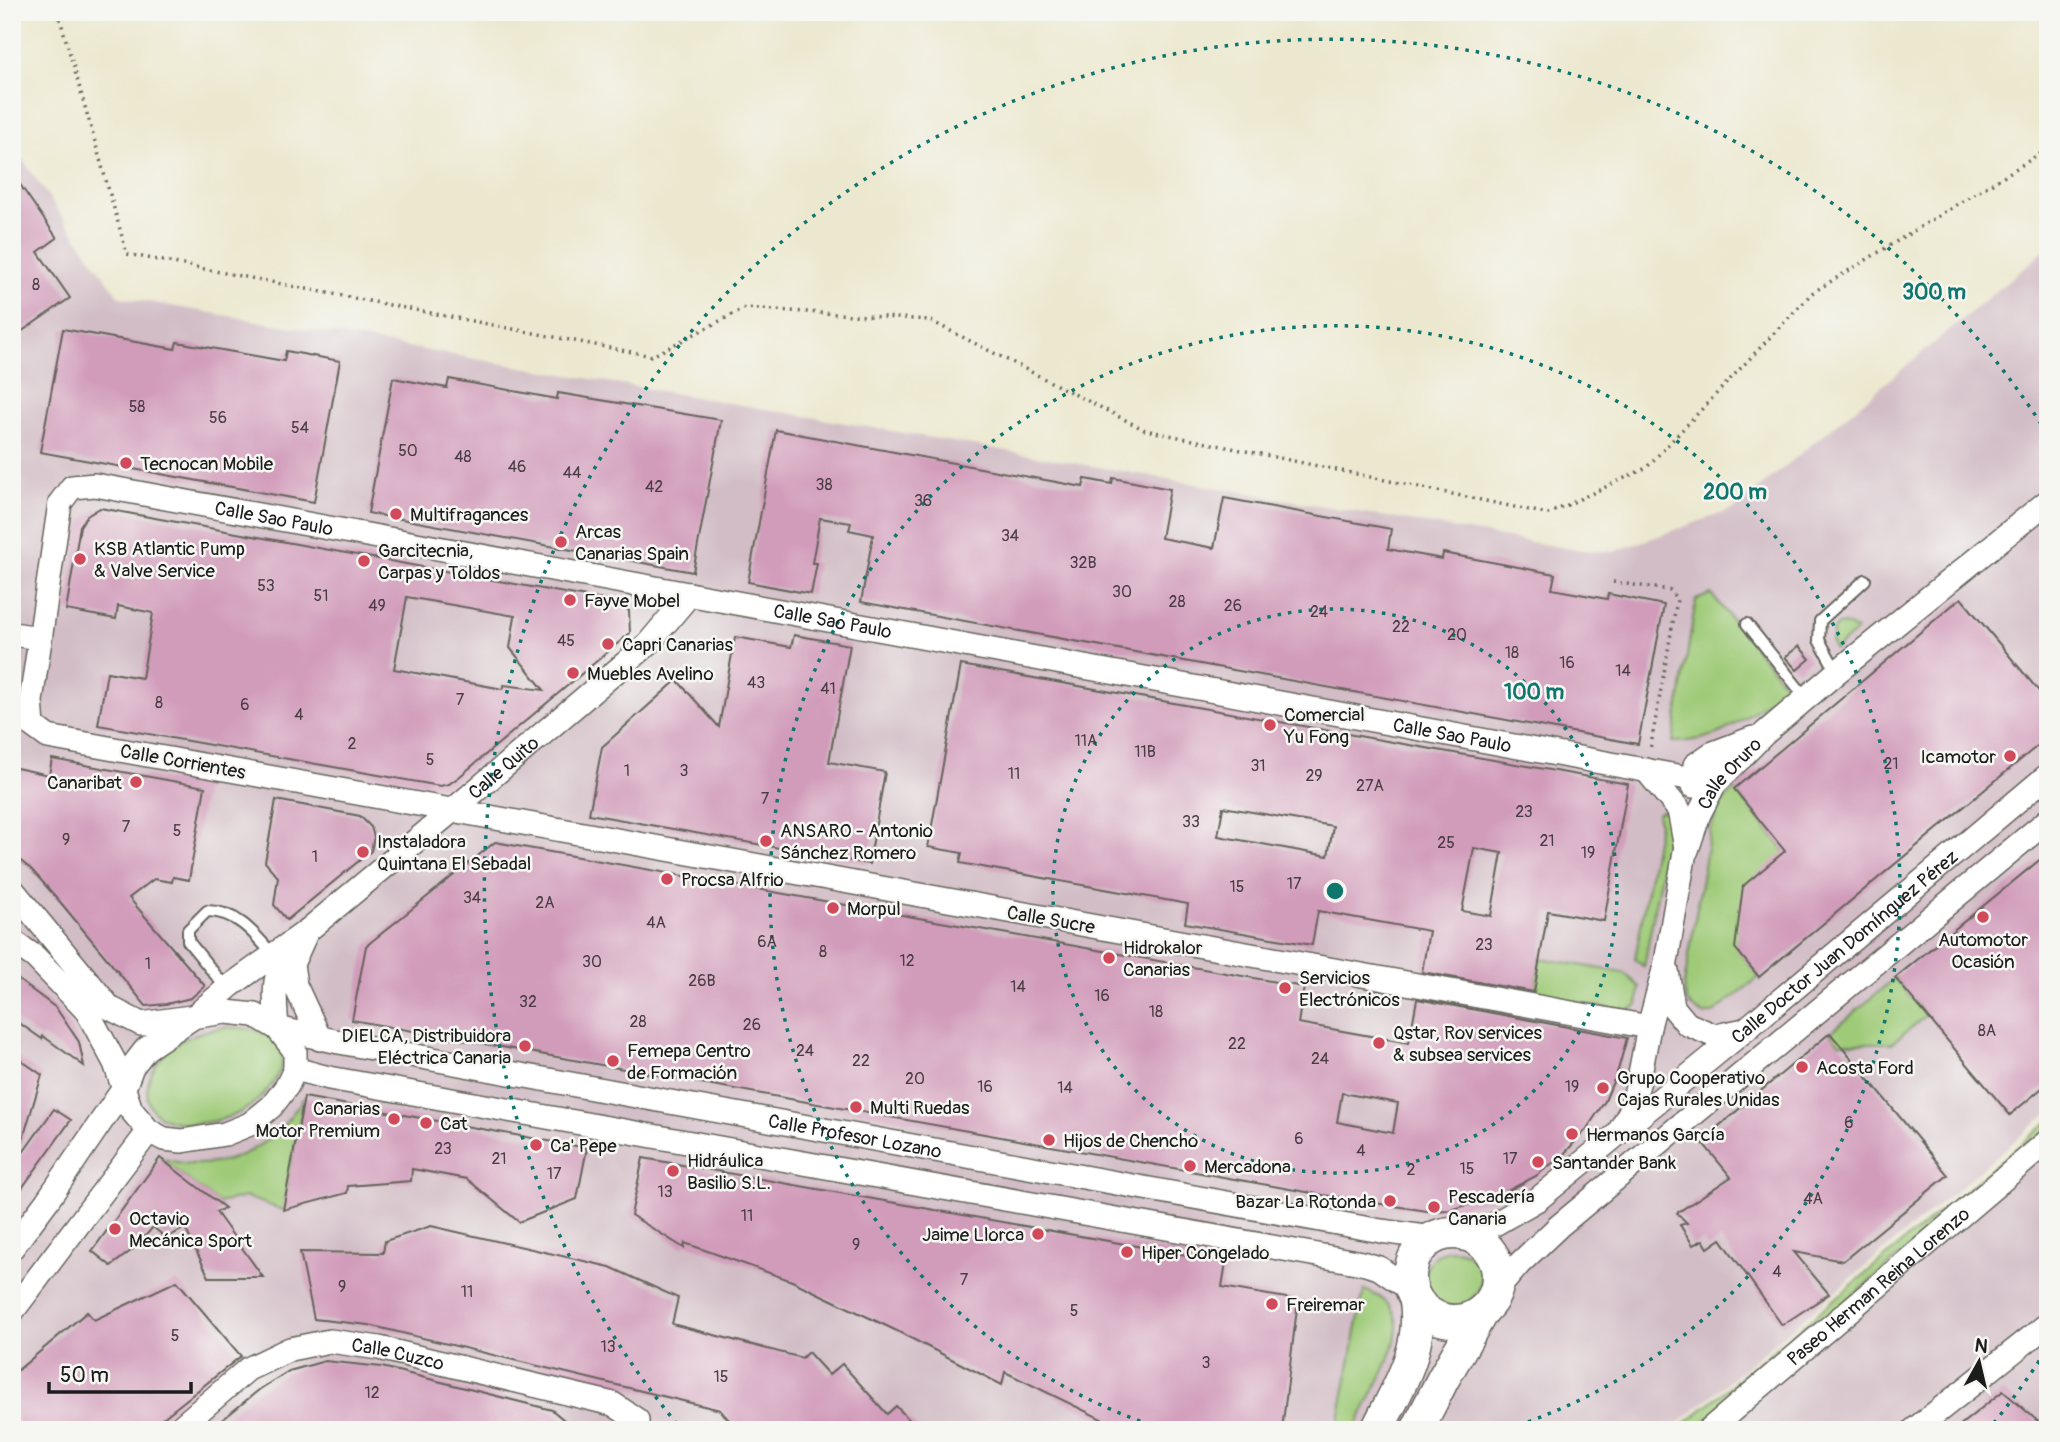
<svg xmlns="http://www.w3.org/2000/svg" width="2060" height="1442" font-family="Pangolin,sans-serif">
  <rect width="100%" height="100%" fill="#f6f6f2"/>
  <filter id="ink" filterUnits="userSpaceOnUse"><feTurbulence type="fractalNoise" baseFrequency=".0143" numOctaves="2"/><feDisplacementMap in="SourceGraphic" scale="14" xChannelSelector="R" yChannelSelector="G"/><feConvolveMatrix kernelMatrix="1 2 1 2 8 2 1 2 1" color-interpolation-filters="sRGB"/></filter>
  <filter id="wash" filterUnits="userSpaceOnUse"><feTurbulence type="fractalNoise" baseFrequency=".00686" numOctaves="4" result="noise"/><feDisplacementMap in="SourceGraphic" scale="28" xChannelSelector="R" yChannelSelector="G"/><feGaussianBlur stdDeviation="1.57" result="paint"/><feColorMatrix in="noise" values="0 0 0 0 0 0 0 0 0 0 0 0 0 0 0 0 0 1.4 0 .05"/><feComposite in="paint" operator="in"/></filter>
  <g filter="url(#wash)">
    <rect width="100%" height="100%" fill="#ece8cf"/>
    <g fill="#d2bdc6">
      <polygon points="12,145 119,297 1571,549 1613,552 1734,509 2048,248 2048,1113 1671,1430 12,1430"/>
      <polygon points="2048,1122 2048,1430 1677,1430"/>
    </g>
    <g fill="#9fcb78" stroke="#5e744a" stroke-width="2">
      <path d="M1711 594 1788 688C1744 714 1730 741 1673 742L1696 600Z"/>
      <polygon points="1845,624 1857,631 1835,649 1831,643 1833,630 1838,625"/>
      <path d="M1734 789 1785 851 1736 948 1759 977 1715 1012 1704 1015C1689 1008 1685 1001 1684 985L1710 830 1719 806Z"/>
      <polygon points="1665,809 1670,823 1644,967 1635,959 1659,823 1657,814"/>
      <polygon points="1540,958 1624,973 1640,987 1637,1006 1627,1011 1533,996"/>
      <polygon points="1895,978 1926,1015 1892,1043 1839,1043 1830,1033"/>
      <path d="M225 1027C240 1028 260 1028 272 1038 302 1063 258 1106 234 1115 219 1121 201 1124 186 1123 131 1121 141 1071 175 1045 190 1034 207 1030 225 1027Z"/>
      <path d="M304 1097 283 1210 246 1197 218 1203 160 1158C222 1177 271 1150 304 1097Z"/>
      <polygon points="2048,1122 2048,1131 1693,1430 1677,1430"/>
      <circle cx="1453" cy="1278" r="28"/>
      <path d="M1364 1290C1414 1307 1397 1344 1379 1380 1371 1396 1363 1413 1354 1430H1337Z"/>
    </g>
    <g id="blocks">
      <g fill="#d19bba" fill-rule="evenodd">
        <polygon points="12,173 57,238 38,252 70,298 12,338"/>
        <polygon points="63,329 175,349 177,342 284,361 286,351 340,361 314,502 40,452"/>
        <polygon points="393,378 447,388 449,379 557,399 558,393 721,420 693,572 368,513"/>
        <polygon points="776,430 1083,487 1085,479 1112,484 1113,478 1170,489 1161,538 1214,548 1224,498 1391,529 1388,549 1442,559 1443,553 1555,574 1552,589 1607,599 1608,594 1664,605 1638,744 861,602 873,535 849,530 851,523 820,518 812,563 817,563 811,594 748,582"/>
        <path d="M100 508 619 603 629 611 630 633 459 777 449 784 440 786 98 725 107 672 142 678 153 613 118 606 116 619 66 610 80 526 87 516ZM407 597 515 616 510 648 544 690 504 685 503 689 394 669Z"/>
        <polygon points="1961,598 2048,702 2048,737 1759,977 1735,948 1743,886 1785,851 1734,789"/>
        <polygon points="794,635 850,645 829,762 885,772 869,864 589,814 602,747 677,680 719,727 735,637 791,647"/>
        <polygon points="1799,646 1810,659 1797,670 1785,657"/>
        <path d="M961 665 1628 784 1604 921 1548 911 1534 992 1422 972 1429 931 1318 911 1312 945 1185 923 1188 904 960 863 962 853 928 847ZM1223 807 1333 826 1328 856 1218 836ZM1474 848 1502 853 1491 916 1462 911Z"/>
        <polygon points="52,759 205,787 189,880 173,877 172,882 154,879 129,898 205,986 191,998 166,1004 146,1006 61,903 32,870 12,854 12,767 49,775"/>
        <polygon points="276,800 360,816 371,827 374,837 371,851 287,920 274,905 278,877 265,862"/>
        <path d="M495 842 1304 987 1298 1023 1409 1043 1417 999 1627 1038 1618 1070 1605 1101 1586 1130 1563 1155 1536 1176 1494 1198 1449 1210 1427 1211 1323 1195 352 1020 366 946ZM1342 1093 1398 1103 1393 1133 1337 1122Z"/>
        <polygon points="2048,853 2048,1083 2010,1115 1895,978"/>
        <polygon points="12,975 56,1008 79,1042 84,1066 43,1036 42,1039 12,1018"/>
        <polygon points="1830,1033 1948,1175 1843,1261 1794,1252 1829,1294 1782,1325 1721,1239 1708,1248 1703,1240 1693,1245 1680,1225 1687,1223 1677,1213 1731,1177 1701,1141"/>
        <polygon points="12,1054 42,1075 16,1162 12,1161"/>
        <polygon points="304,1097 587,1148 577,1199 519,1222 467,1179 412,1169 411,1181 348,1186 347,1193 283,1210"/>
        <polygon points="54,1109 71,1120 12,1202 12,1168"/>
        <polygon points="160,1158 225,1208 216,1212 263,1277 209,1277 185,1228 166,1238 153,1227 136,1247 111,1266 92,1251"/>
        <polygon points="643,1158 1226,1262 1222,1287 1298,1300 1282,1430 1111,1430 1112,1424 1005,1372 1002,1385 897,1331 792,1281 685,1243 684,1248 631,1215"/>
        <polygon points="431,1226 610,1267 678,1298 672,1324 802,1358 808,1352 829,1375 842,1364 887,1414 896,1406 919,1430 738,1430 720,1410 369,1325 314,1319 300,1252 383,1253 385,1241"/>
        <polygon points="177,1281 241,1356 148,1430 20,1430 12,1401 13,1377 17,1371 87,1312 94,1320"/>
        <polygon points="325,1361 382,1367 552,1410 576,1430 210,1430 260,1389 289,1371"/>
        <polygon points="2003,1391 2048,1430 1954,1430"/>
      </g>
    </g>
  </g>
  <g filter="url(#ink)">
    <use href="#blocks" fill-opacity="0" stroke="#65635b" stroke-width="2"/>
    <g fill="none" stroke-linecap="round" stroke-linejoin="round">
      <defs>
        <g id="lane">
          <polyline points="1747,624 1806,698"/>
          <polyline points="1837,672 1819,640 1820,621 1865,580"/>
          <path d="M227 989 188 941V930L207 911C237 911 255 934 273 955"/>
        </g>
        <g id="street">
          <polyline points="12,634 40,638"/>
          <polyline points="1646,770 1679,810 1686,848"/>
          <polyline points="1693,786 1695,765 1711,754 1753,738"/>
          <path id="s1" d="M1687 850 1699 814 1714 785 1765 733 1837 672 2048 501"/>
          <polyline points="12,889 110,1008 141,1024 226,1012 255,1015 277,1028 295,1051 295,1069 287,1086 272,1106 250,1124 225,1134 182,1141 164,1139 149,1131 131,1110 115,1063 87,1011 35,957 12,941"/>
          <polyline points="307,931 292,964 295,985 320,1039"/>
          <polyline points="1667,971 1673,1007 1687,1024 1715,1036 1745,1030"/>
          <path id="s2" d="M1649 1027 48 737 33 726 31 701 60 503 72 487 95 485 1693 779 1715 774 1741 758"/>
          <path id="s3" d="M277 1028 339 1042 1381 1231 1433 1238"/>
          <path d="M277 1028C275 997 270 973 292 948"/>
          <polyline points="295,1069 329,1078 1362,1263 1379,1268 1411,1290"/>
          <polyline points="1620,1130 1630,1112 1638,1084 1649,1027 1666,962 1688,834"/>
          <path id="s4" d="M1468 1235 1488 1228 1538 1199 1745 1030 2048 775"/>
          <path id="s5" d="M12 1248 47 1201 124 1088 132 1067 146 1049 195 1016 230 986 307 931 453 810 648 644 690 594"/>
          <polyline points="1496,1291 1519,1264 1559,1226 2048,820"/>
          <polyline points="12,1312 149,1131"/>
          <path id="s6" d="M177 1430 248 1369 290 1349 330 1341 379 1348 613 1404 637 1420V1430"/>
          <path id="s7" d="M1709 1430 2048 1141"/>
          <polyline points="1914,1430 2048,1324"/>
        </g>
        <g id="secondary">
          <circle cx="1454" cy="1277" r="44"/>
          <path d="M1377 1430C1398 1387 1423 1351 1416 1301"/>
          <polyline points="1417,1430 1443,1379 1483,1310"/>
        </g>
      </defs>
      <use href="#lane" stroke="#65635b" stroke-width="14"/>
      <use href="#street" stroke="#65635b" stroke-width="26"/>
      <use href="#secondary" stroke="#65635b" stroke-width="35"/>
      <g stroke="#65635b" stroke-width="3.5" stroke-dasharray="2 5" stroke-linecap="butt">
        <polyline points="58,12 127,254 652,356 745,308 929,320 1145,430 1548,514 1646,468 1812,293 2048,149"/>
        <polyline points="1613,582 1670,590 1677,600 1650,750"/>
      </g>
      <use href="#lane" stroke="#fff" stroke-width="10"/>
      <use href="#street" stroke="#fff" stroke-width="23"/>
      <use href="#secondary" stroke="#fff" stroke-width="32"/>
    </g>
  </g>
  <g fill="none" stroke="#0f766e" stroke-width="3.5" stroke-dasharray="3.5 7">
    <circle cx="1335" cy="891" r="282"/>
    <path d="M1160 1428A565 565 0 1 1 1510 1428"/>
    <path d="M2045 1352A847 847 0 0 1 1993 1424M677 1424A847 847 0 1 1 2045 430"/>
  </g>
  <g fill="#d1495b" stroke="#f6f6f2" stroke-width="2.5">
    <circle cx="126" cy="463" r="7"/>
    <circle cx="396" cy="514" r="7"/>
    <circle cx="561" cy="542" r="7"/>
    <circle cx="80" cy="559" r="7"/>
    <circle cx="364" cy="561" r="7"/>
    <circle cx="570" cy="600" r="7"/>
    <circle cx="608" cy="644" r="7"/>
    <circle cx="573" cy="673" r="7"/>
    <circle cx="1270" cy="725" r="7"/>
    <circle cx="2010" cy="756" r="7"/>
    <circle cx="136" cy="782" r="7"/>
    <circle cx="766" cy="841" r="7"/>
    <circle cx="363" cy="852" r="7"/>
    <circle cx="667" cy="879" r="7"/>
    <circle cx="833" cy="908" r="7"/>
    <circle cx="1983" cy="917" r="7"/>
    <circle cx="1109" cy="958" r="7"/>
    <circle cx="1285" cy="988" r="7"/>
    <circle cx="1379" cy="1043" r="7"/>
    <circle cx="525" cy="1046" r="7"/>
    <circle cx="613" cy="1061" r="7"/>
    <circle cx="1802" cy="1067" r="7"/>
    <circle cx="1603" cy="1088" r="7"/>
    <circle cx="856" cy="1107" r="7"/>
    <circle cx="394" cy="1119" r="7"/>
    <circle cx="426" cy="1123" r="7"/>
    <circle cx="1572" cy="1134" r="7"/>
    <circle cx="1049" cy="1140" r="7"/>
    <circle cx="536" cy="1145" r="7"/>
    <circle cx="1538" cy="1162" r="7"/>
    <circle cx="1190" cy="1166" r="7"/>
    <circle cx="673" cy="1171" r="7"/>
    <circle cx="1390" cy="1201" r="7"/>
    <circle cx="1434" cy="1207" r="7"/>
    <circle cx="115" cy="1229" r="7"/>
    <circle cx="1038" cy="1234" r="7"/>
    <circle cx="1127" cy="1252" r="7"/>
    <circle cx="1272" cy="1304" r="7"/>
  </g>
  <g text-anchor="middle" stroke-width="5" stroke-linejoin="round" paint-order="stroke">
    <g font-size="16" fill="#493c44">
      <text x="36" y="290">8</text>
      <text x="137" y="412">58</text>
      <text x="218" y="423">56</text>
      <text x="300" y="433">54</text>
      <text x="408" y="456">50</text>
      <text x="463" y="462">48</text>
      <text x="517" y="472">46</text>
      <text x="572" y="478">44</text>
      <text x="824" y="490">38</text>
      <text x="654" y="492">42</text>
      <text x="923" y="506">36</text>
      <text x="1010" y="541">34</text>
      <text x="1083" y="568">32B</text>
      <text x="266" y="591">53</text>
      <text x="1122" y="597">30</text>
      <text x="321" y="601">51</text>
      <text x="1177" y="607">28</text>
      <text x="377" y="611">49</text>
      <text x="1233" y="611">26</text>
      <text x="1319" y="617">24</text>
      <text x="1401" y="632">22</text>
      <text x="1457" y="640">20</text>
      <text x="566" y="646">45</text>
      <text x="1512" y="658">18</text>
      <text x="1567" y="668">16</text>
      <text x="1623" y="676">14</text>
      <text x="756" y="688">43</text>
      <text x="828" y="694">41</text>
      <text x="460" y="705">7</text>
      <text x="159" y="708">8</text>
      <text x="245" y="710">6</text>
      <text x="299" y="720">4</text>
      <text x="1086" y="746">11A</text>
      <text x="352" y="749">2</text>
      <text x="1145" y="757">11B</text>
      <text x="430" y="765">5</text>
      <text x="1891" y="769">21</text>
      <text x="1258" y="771">31</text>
      <text x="627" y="776">1</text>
      <text x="684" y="776">3</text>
      <text x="1014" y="779">11</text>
      <text x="1314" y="781">29</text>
      <text x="1370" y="791">27A</text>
      <text x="765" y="804">7</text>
      <text x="1524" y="817">23</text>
      <text x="1191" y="827">33</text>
      <text x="126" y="832">7</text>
      <text x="177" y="836">5</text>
      <text x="66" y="845">9</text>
      <text x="1547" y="846">21</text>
      <text x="1446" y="848">25</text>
      <text x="1588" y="858">19</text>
      <text x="315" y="862">1</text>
      <text x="1294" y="889">17</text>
      <text x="1237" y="892">15</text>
      <text x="472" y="903">34</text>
      <text x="545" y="908">2A</text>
      <text x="656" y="928">4A</text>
      <text x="767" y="947">6A</text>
      <text x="1484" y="950">23</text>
      <text x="823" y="957">8</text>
      <text x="907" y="966">12</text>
      <text x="592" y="967">30</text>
      <text x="148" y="969">1</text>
      <text x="702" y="986">26B</text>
      <text x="1018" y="992">14</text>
      <text x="1102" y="1001">16</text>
      <text x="528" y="1007">32</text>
      <text x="1156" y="1017">18</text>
      <text x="638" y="1027">28</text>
      <text x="752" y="1030">26</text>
      <text x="1987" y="1036">8A</text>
      <text x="1237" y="1049">22</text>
      <text x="805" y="1056">24</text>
      <text x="1320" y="1064">24</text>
      <text x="861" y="1066">22</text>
      <text x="915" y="1084">20</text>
      <text x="985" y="1092">16</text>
      <text x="1572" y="1092">19</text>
      <text x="1065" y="1093">14</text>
      <text x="1849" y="1128">6</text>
      <text x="1299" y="1144">6</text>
      <text x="443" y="1154">23</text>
      <text x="1361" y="1156">4</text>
      <text x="499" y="1164">21</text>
      <text x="1510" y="1164">17</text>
      <text x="1467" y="1174">15</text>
      <text x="1411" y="1175">2</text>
      <text x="554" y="1179">17</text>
      <text x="665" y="1197">13</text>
      <text x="1813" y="1204">4A</text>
      <text x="747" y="1221">11</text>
      <text x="856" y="1250">9</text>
      <text x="1777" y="1277">4</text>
      <text x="964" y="1285">7</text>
      <text x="342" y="1292">9</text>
      <text x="467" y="1297">11</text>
      <text x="1074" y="1316">5</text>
      <text x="175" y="1341">5</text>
      <text x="608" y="1352">13</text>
      <text x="1206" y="1368">3</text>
      <text x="721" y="1382">15</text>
      <text x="372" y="1398">12</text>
    </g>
    <g font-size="19" fill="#1c1c1c" stroke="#f6f6f2" text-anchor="start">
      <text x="140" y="470">Tecnocan Mobile</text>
      <text x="410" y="521">Multifragances</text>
      <text x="575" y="538">Arcas<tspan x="575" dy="22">Canarias Spain</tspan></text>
      <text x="94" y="555">KSB Atlantic Pump<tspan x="94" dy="22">&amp; Valve Service</tspan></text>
      <text x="378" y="557">Garcitecnia,<tspan x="378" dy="22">Carpas y Toldos</tspan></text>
      <text x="584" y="607">Fayve Mobel</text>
      <text x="622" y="651">Capri Canarias</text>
      <text x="587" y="680">Muebles Avelino</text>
      <text x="1284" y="721">Comercial<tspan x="1284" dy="22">Yu Fong</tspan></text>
      <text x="1996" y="763" text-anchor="end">Icamotor</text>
      <text x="122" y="789" text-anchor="end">Canaribat</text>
      <text x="780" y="837">ANSARO - Antonio<tspan x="780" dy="22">Sánchez Romero</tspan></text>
      <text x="377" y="848">Instaladora<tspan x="377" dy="22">Quintana El Sebadal</tspan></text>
      <text x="681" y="886">Procsa Alfrio</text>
      <text x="847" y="915">Morpul</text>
      <text x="1983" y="946" text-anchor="middle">Automotor<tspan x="1983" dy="22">Ocasión</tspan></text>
      <text x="1123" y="954">Hidrokalor<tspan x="1123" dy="22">Canarias</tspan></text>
      <text x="1299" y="984">Servicios<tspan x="1299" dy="22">Electrónicos</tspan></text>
      <text x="1393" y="1039">Qstar, Rov services<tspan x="1393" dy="22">&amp; subsea services</tspan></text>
      <text x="511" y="1042" text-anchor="end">DIELCA, Distribuidora<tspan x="511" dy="22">Eléctrica Canaria</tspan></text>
      <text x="627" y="1057">Femepa Centro<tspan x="627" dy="22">de Formación</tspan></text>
      <text x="1816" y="1074">Acosta Ford</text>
      <text x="1617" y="1084">Grupo Cooperativo<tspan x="1617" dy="22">Cajas Rurales Unidas</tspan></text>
      <text x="870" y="1114">Multi Ruedas</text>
      <text x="380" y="1115" text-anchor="end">Canarias<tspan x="380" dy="22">Motor Premium</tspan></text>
      <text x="440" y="1130">Cat</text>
      <text x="1586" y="1141">Hermanos García</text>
      <text x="1063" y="1147">Hijos de Chencho</text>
      <text x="550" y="1152">Ca' Pepe</text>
      <text x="687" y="1167">Hidráulica<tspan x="687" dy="22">Basilio S.L.</tspan></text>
      <text x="1552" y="1169">Santander Bank</text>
      <text x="1204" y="1173">Mercadona</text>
      <text x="1448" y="1203">Pescadería<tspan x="1448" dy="22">Canaria</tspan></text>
      <text x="1376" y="1208" text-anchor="end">Bazar La Rotonda</text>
      <text x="129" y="1225">Octavio<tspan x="129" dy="22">Mecánica Sport</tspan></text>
      <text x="1024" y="1241" text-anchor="end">Jaime Llorca</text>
      <text x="1141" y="1259">Hiper Congelado</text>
      <text x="1286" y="1311">Freiremar</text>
    </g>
    <g font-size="19" fill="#1c1c1c" stroke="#f6f6f2">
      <text dy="7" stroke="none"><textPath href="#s2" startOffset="2096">Calle Sao Paulo</textPath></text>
      <text dy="7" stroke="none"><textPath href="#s2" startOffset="2664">Calle Sao Paulo</textPath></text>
      <text dy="7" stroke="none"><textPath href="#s2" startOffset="3294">Calle Sao Paulo</textPath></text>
      <text transform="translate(183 761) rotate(10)" y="7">Calle Corrientes</text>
      <text dy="7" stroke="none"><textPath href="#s5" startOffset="696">Calle Quito</textPath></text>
      <text dy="7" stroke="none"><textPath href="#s1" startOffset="89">Calle Oruro</textPath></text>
      <text transform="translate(1051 919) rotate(10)" y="7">Calle Sucre</text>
      <text dy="7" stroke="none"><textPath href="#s4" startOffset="476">Calle Doctor Juan Domínguez Pérez</textPath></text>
      <text dy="7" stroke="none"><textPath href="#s3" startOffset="588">Calle Profesor Lozano</textPath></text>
      <text dy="7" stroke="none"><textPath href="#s7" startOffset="222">Paseo Herman Reina Lorenzo</textPath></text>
      <text dy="7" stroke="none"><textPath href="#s6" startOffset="250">Calle Cuzco</textPath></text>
    </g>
  </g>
  <circle cx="1335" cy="891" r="10" fill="#0f766e" stroke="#f6f6f2" stroke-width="3.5"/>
  <g font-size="21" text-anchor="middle" font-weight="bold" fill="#0f766e" stroke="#f6f6f2" stroke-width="5" stroke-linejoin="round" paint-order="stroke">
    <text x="1934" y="299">300 m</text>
    <text x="1735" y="499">200 m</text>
    <text x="1534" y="699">100 m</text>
  </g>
  <rect width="2060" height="1442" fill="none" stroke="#f6f6f2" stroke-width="42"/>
  <g transform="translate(1979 1362) rotate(8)" stroke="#f6f6f2" stroke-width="5" paint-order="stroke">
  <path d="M0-5L12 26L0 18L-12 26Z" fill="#1c1c1c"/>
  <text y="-10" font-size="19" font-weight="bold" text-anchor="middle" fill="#1c1c1c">N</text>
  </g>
  <path d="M49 1382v10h142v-10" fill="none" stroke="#1c1c1c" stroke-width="3.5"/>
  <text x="60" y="1382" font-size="21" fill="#1c1c1c" stroke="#f6f6f2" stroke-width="5" paint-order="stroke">50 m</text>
</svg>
